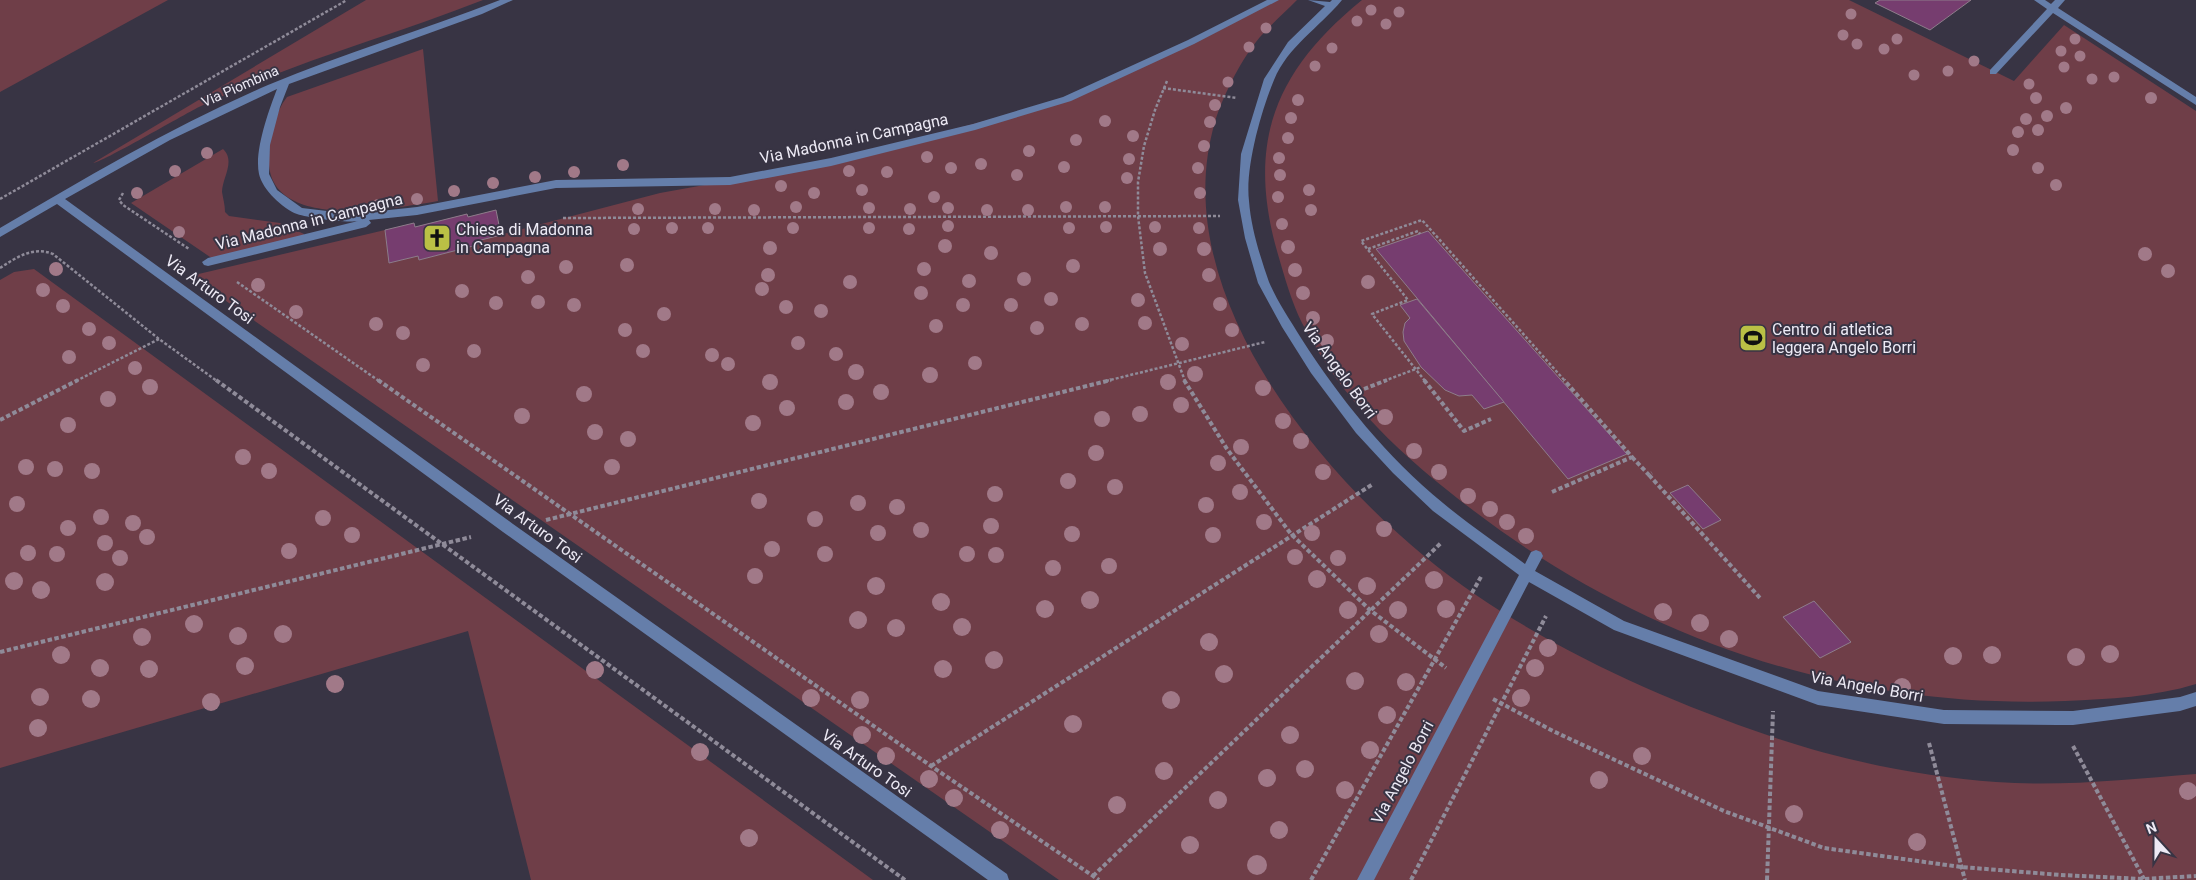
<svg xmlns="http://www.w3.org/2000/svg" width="2196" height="880" font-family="Roboto,sans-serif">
  <rect width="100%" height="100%" fill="#383444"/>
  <g fill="#6f3e48">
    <polygon points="0,0 168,0 0,92"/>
    <path d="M366 0H483C389 37 290 63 199 107 183 115 101 163 93 163Z"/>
    <path d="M1274 0H1297C1283 14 1268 27 1256 42 1240 62 1222 98 1215 122 1162 300 1339 502 1476 595 1566 656 1668 701 1770 736 1839 760 1923 777 1996 782 2062 787 2130 779 2196 774V880H1059L190 276 385 230 389 263 418 256 419 260 477 245V241L660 193 831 162 1067 99Z"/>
    <path d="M1362 0H1849L2014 81 2064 25 2196 111V684C2154 697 2109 699 2065 701 1850 710 1645 641 1474 511 1403 457 1344 404 1302 323 1291 301 1284 275 1277 251 1246 141 1276 70 1362 0Z"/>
    <path d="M423 49 438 201C392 209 263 233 269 155 270 136 275 112 287 97Z"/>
    <path d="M223 149C236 161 222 178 222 192 223 198 225 205 225 212L229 216 280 223 304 234V237L213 259 131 203Z"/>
    <polygon points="34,269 873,880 531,880 468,631 0,768 0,280 14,272"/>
  </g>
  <g fill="#763d6f" stroke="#8e7d8b">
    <polygon points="1880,0 1971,0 1930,30 1875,3"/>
    <polygon points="496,210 501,235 477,241 477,245 419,260 418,256 389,263 385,230 414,223 415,227 467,214 468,217"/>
    <polygon points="1428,231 1518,332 1627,454 1568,479 1376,249"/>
    <polygon points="1417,299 1504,402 1484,409 1472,395 1459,396 1445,390 1421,367 1404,341 1403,332 1405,323 1410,318 1400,305"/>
    <polygon points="1688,485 1721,520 1703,529 1670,493"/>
    <polygon points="1814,601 1851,642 1820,658 1783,617"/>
  </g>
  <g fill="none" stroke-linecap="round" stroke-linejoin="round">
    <g stroke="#8f8b99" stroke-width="2.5" stroke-dasharray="3 2" stroke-linecap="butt">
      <polyline points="1167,81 1155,110 1144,146 1138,182 1138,216 1145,273 1185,381"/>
      <polyline points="1163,88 1237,98"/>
      <polyline points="123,193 119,200 123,205 189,249"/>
      <polyline points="0,199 347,0"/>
      <polyline points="563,218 1220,216"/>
      <polyline points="1368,249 1418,231 1420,234"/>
      <path d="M0 268C17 257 33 246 53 254L159 339 217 381"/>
      <polyline points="237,282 379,381"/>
      <polyline points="76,381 159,339"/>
      <polyline points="1106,381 1265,342"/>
      <polyline points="1384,381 1421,367"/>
      <polyline points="1425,381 1372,314 1408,300 1361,241 1422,220 1565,381"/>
    </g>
    <g stroke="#8f8b99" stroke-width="4" stroke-dasharray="4.5 2.5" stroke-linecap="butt">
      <polyline points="216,380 905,880"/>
      <polyline points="378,380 931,766 1099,880"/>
      <polyline points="1184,380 1227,449 1291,534 1370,610 1446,668"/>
      <polyline points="1424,380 1464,431 1491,419"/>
      <polyline points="1364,389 1387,380"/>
      <polyline points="0,420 78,380"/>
      <polyline points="1632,457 1649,475 1652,473"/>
      <polyline points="1649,475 1760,598"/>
      <polyline points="1552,492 1632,457 1564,380"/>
      <polyline points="546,520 1111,380"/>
      <polyline points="0,652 471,537"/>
      <polyline points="1493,699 1553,731 1724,811 1824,848 1961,867 2061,875 2143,879 2196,876"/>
      <polyline points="1929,743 1965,880"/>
      <polyline points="2073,746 2144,879"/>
      <polyline points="931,766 1373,484"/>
      <polyline points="1093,876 1441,543"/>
      <polyline points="1311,880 1482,575"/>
      <polyline points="1411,880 1546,616"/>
      <polyline points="1767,880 1773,711"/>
    </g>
    <g fill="#657eaa" fill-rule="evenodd">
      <path d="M500 0H513L482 14 289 84 280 107 270 145 269 174 277 190 302 208 352 214 417 207 556 180 730 177 831 158 973 124 1063 97 1188 40 1267 0H1279L1194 44 1071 101 975 130 831 166 730 185 556 188 417 215 369 220 371 223 366 227 208 266 204 265 202 262 208 258 358 221C345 223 309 218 297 214 283 209 262 189 259 174 254 151 269 110 277 89L170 140 65 199 513 524 1007 874 1009 880H988L503 532 57 204 0 237V228C87 177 175 125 268 85 344 53 423 30 500 0Z"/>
      <path d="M1308 0 1330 2 1332 0H1342C1319 28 1288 46 1274 80 1261 111 1245 168 1249 201 1251 228 1260 256 1269 282 1277 301 1290 320 1301 338 1340 399 1387 457 1443 503 1469 525 1498 544 1525 564L1531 552 1536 550 1541 552 1543 556 1535 571 1624 621 1818 691 1944 710 2073 711 2180 697 2196 692V706L2180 711 2073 725H2058L1944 724 1818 705 1614 630 1529 582 1374 880H1357L1519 575 1433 511 1393 473 1356 433 1311 373 1282 327 1258 283 1245 238 1238 200 1241 154 1264 79 1288 42 1325 6Z"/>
      <polygon points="2034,0 2045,0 2051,4 2055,0 2065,0 2058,8 2196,97 2196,105 2053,13 1996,74 1990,74 1990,70 2047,9"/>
    </g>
  </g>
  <g fill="#a17988">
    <circle cx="1371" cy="10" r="5.5"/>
    <circle cx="1399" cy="12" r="5.5"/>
    <circle cx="1851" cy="14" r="5.5"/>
    <circle cx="1357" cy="21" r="5.5"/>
    <circle cx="1386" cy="24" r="5.5"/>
    <circle cx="1266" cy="28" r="5.5"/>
    <circle cx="1843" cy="35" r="5.5"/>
    <circle cx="1897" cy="39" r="5.5"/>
    <circle cx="2075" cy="39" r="5.5"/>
    <circle cx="1857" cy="44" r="5.5"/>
    <circle cx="1249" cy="47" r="5.5"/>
    <circle cx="1332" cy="48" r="5.5"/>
    <circle cx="1884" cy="49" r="5.5"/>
    <circle cx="2061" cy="51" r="5.5"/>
    <circle cx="2080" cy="56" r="5.5"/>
    <circle cx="1974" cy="61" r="5.5"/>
    <circle cx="1315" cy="66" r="5.5"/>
    <circle cx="2064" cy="67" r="5.5"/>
    <circle cx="1948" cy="71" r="5.5"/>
    <circle cx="1914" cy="75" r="5.5"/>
    <circle cx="2114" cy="77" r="5.5"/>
    <circle cx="2092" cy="79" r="5.5"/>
    <circle cx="1228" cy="82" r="5.5"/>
    <circle cx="2029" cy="84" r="5.5"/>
    <circle cx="2036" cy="98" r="6"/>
    <circle cx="2151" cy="98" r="6"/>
    <circle cx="1298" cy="100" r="6"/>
    <circle cx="1215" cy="105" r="6"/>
    <circle cx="2066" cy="108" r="6"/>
    <circle cx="2047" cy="116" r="6"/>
    <circle cx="1291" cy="118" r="6"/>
    <circle cx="2026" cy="119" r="6"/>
    <circle cx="1105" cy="121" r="6"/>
    <circle cx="1210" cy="122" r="6"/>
    <circle cx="2038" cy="130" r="6"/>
    <circle cx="2018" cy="132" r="6"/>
    <circle cx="1133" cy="136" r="6"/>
    <circle cx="1288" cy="138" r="6"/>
    <circle cx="1076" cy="140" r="6"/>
    <circle cx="1204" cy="146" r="6"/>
    <circle cx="2013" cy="150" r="6"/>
    <circle cx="1029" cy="151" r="6"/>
    <circle cx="207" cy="153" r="6"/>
    <circle cx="927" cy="157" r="6"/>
    <circle cx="1279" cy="158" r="6"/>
    <circle cx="1129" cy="159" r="6"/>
    <circle cx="981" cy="164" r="6"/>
    <circle cx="623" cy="165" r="6"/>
    <circle cx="1064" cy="167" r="6"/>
    <circle cx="951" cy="168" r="6"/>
    <circle cx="1198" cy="168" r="6"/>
    <circle cx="2038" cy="168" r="6"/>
    <circle cx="175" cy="171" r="6"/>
    <circle cx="849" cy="171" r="6"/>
    <circle cx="574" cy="172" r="6"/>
    <circle cx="887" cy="172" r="6"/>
    <circle cx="1017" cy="175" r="6"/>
    <circle cx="1280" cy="175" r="6"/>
    <circle cx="535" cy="177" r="6"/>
    <circle cx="1127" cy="178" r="6"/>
    <circle cx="493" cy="183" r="6"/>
    <circle cx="2056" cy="185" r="6"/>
    <circle cx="781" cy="186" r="6"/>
    <circle cx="862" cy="190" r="6"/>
    <circle cx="1309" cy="190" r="6"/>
    <circle cx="454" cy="191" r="6"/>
    <circle cx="137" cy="193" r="6"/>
    <circle cx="814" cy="193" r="6"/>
    <circle cx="1200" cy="193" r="6"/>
    <circle cx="934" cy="197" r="6"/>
    <circle cx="1278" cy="197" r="6"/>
    <circle cx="417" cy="199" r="6"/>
    <circle cx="378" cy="205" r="6"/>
    <circle cx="796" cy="207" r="6"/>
    <circle cx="1066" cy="207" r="6"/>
    <circle cx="1105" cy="207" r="6"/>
    <circle cx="869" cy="208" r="6"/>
    <circle cx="948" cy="208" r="6"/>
    <circle cx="638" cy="209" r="6"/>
    <circle cx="715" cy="209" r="6"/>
    <circle cx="910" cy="209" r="6"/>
    <circle cx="754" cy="210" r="6"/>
    <circle cx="987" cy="210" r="6"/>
    <circle cx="1028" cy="210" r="6"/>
    <circle cx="1311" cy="210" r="6"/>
    <circle cx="1282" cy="224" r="6"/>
    <circle cx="948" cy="226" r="6"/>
    <circle cx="1106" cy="227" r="6"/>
    <circle cx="1155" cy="227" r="6"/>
    <circle cx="672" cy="228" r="6"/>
    <circle cx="708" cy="228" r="6"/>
    <circle cx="793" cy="228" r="6"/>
    <circle cx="869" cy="228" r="6"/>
    <circle cx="1069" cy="228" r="6"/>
    <circle cx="1199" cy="228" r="6"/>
    <circle cx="634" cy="229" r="6"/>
    <circle cx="909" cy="229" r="6"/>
    <circle cx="179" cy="232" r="6"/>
    <circle cx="945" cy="246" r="7"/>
    <circle cx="1288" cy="247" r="7"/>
    <circle cx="770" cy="248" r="7"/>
    <circle cx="1160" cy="249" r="7"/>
    <circle cx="1204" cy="249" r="7"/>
    <circle cx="991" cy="253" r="7"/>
    <circle cx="2145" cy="254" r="7"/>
    <circle cx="627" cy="265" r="7"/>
    <circle cx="1073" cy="266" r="7"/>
    <circle cx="566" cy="267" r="7"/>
    <circle cx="56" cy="269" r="7"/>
    <circle cx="924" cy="269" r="7"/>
    <circle cx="1295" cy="270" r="7"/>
    <circle cx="2168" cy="271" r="7"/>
    <circle cx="768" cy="275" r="7"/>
    <circle cx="1209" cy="275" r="7"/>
    <circle cx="528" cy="277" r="7"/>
    <circle cx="1024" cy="279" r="7"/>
    <circle cx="969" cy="281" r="7"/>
    <circle cx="850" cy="282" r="7"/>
    <circle cx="1368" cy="282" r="7"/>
    <circle cx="258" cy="285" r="7"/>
    <circle cx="762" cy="289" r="7"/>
    <circle cx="43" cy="290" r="7"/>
    <circle cx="462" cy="291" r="7"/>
    <circle cx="921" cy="293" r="7"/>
    <circle cx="1303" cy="293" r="7"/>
    <circle cx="1051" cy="299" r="7"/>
    <circle cx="1138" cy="300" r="7"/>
    <circle cx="538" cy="302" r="7"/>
    <circle cx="496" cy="303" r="7"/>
    <circle cx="1220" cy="304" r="7"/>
    <circle cx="574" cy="305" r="7"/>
    <circle cx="963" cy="305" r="7"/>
    <circle cx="1011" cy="305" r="7"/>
    <circle cx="63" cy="306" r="7"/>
    <circle cx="786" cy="307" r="7"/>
    <circle cx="821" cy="311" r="7"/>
    <circle cx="296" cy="312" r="7"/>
    <circle cx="664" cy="314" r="7"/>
    <circle cx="1313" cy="318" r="7"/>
    <circle cx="1145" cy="323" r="7"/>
    <circle cx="376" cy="324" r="7"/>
    <circle cx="1082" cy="324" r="7"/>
    <circle cx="936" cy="326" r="7"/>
    <circle cx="1037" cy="328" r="7"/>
    <circle cx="89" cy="329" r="7"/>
    <circle cx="625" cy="330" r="7"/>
    <circle cx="1232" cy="330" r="7"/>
    <circle cx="403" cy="333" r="7"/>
    <circle cx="1327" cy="341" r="7"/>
    <circle cx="109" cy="343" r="7"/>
    <circle cx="798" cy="343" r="7"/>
    <circle cx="1182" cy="344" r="7"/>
    <circle cx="474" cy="351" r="7"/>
    <circle cx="643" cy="351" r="7"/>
    <circle cx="836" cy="354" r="7"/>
    <circle cx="712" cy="355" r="7"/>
    <circle cx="69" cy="357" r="7"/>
    <circle cx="975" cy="363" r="7"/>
    <circle cx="728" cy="364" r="7"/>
    <circle cx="423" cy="365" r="7"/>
    <circle cx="135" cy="368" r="7"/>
    <circle cx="856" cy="372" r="8"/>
    <circle cx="1195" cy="374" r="8"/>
    <circle cx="930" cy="375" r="8"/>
    <circle cx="770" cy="382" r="8"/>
    <circle cx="1168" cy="382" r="8"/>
    <circle cx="150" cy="387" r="8"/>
    <circle cx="1263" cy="388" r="8"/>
    <circle cx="881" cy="392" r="8"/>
    <circle cx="584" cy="394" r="8"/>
    <circle cx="108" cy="399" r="8"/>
    <circle cx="846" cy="402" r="8"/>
    <circle cx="1181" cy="405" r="8"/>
    <circle cx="787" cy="408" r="8"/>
    <circle cx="1140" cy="414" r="8"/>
    <circle cx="522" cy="416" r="8"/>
    <circle cx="1385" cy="417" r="8"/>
    <circle cx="1102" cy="419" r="8"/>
    <circle cx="1283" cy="421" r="8"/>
    <circle cx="753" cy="423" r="8"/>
    <circle cx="68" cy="425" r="8"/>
    <circle cx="595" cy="432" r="8"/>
    <circle cx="628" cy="439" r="8"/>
    <circle cx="1301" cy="441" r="8"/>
    <circle cx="1241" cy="447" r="8"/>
    <circle cx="1414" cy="451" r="8"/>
    <circle cx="1096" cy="453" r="8"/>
    <circle cx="243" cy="457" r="8"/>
    <circle cx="1218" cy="463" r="8"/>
    <circle cx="26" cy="467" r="8"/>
    <circle cx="612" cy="467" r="8"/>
    <circle cx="55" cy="469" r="8"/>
    <circle cx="92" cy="471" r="8"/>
    <circle cx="269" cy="471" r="8"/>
    <circle cx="1323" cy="472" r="8"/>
    <circle cx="1439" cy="472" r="8"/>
    <circle cx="1068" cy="481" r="8"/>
    <circle cx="1115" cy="487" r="8"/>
    <circle cx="1240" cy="492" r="8"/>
    <circle cx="995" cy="494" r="8"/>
    <circle cx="1468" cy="496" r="8"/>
    <circle cx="759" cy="501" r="8"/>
    <circle cx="858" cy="503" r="8"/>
    <circle cx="17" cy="504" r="8"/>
    <circle cx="1206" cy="505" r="8"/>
    <circle cx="897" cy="507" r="8"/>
    <circle cx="1490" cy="509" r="8"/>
    <circle cx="101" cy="517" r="8"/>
    <circle cx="323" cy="518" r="8"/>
    <circle cx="815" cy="519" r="8"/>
    <circle cx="1264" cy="522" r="8"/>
    <circle cx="1507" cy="522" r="8"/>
    <circle cx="133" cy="523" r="8"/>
    <circle cx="991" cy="526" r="8"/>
    <circle cx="68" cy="528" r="8"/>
    <circle cx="1384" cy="529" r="8"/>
    <circle cx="921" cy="530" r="8"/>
    <circle cx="878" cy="533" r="8"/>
    <circle cx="1312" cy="533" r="8"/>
    <circle cx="1072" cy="534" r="8"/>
    <circle cx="352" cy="535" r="8"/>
    <circle cx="1213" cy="535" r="8"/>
    <circle cx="1526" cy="536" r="8"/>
    <circle cx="147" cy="537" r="8"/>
    <circle cx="105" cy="543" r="8"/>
    <circle cx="772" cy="549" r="8"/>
    <circle cx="289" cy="551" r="8"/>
    <circle cx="28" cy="553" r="8"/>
    <circle cx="57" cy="554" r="8"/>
    <circle cx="825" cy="554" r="8"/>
    <circle cx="967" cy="554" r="8"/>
    <circle cx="996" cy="555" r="8"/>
    <circle cx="1295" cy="557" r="8"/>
    <circle cx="120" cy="558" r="8"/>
    <circle cx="1338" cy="558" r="8"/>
    <circle cx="1109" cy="566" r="8"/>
    <circle cx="1053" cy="568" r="8"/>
    <circle cx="755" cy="576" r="8"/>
    <circle cx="1317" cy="579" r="9"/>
    <circle cx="1434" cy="580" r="9"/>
    <circle cx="14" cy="581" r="9"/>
    <circle cx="105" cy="582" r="9"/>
    <circle cx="876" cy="586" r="9"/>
    <circle cx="1367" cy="586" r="9"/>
    <circle cx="41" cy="590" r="9"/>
    <circle cx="1090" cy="600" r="9"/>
    <circle cx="941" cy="602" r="9"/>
    <circle cx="1045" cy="609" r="9"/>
    <circle cx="1446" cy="609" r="9"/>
    <circle cx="1348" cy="610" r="9"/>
    <circle cx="1398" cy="610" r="9"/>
    <circle cx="1663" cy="612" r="9"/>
    <circle cx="858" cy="620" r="9"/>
    <circle cx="1700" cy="623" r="9"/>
    <circle cx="194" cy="624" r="9"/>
    <circle cx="962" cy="627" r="9"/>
    <circle cx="896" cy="628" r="9"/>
    <circle cx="283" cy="634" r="9"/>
    <circle cx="1379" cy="634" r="9"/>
    <circle cx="238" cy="636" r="9"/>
    <circle cx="142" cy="637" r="9"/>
    <circle cx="1729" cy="639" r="9"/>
    <circle cx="1209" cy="642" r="9"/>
    <circle cx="1548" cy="648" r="9"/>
    <circle cx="2110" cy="654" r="9"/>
    <circle cx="61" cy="655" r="9"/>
    <circle cx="1992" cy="655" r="9"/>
    <circle cx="1953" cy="656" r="9"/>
    <circle cx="2076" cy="657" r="9"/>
    <circle cx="994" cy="660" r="9"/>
    <circle cx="245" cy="666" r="9"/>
    <circle cx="100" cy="668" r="9"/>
    <circle cx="1535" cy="668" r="9"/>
    <circle cx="149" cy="669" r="9"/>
    <circle cx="943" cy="669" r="9"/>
    <circle cx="595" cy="670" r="9"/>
    <circle cx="1224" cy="674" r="9"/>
    <circle cx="1355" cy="681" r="9"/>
    <circle cx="1406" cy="682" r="9"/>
    <circle cx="335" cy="684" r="9"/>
    <circle cx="1902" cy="687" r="9"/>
    <circle cx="40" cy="697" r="9"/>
    <circle cx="811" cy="698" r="9"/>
    <circle cx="1521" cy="698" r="9"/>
    <circle cx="91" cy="699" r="9"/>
    <circle cx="860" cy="700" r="9"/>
    <circle cx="1171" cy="700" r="9"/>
    <circle cx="211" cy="702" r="9"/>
    <circle cx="1387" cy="715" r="9"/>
    <circle cx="1073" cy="724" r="9"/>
    <circle cx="38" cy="728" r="9"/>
    <circle cx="862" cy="735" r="9"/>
    <circle cx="1290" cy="735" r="9"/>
    <circle cx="1370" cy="750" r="9"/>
    <circle cx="700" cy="752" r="9"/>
    <circle cx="886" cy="756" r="9"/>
    <circle cx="1642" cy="756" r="9"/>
    <circle cx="1305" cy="769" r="9"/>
    <circle cx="1164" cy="771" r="9"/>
    <circle cx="1267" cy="778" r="9"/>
    <circle cx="929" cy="779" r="9"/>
    <circle cx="1599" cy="780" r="9"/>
    <circle cx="1345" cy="790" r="9"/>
    <circle cx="2188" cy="791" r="9"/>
    <circle cx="954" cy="798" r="9"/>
    <circle cx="1218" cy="800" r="9"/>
    <circle cx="1117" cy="805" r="9"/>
    <circle cx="1794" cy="814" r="9"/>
    <circle cx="1000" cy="830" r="9"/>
    <circle cx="1279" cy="830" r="9"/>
    <circle cx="749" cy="838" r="9"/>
    <circle cx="1917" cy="842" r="9"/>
    <circle cx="1190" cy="845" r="9"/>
    <circle cx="1257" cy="865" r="10"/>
  </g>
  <defs>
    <symbol id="church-square" viewBox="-11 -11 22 22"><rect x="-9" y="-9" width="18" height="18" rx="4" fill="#bac045" stroke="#383444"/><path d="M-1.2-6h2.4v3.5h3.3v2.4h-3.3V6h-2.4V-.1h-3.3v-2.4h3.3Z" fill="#111"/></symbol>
    <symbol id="stadium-square" viewBox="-11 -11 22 22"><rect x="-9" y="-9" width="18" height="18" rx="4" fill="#bac045" stroke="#383444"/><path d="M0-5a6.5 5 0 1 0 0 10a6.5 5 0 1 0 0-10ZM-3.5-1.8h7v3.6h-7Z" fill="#111"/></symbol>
  </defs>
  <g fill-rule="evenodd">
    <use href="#church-square" x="421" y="222" width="32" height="32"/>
    <use href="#stadium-square" x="1737" y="322" width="32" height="32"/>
  </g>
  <g text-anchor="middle" stroke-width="4" stroke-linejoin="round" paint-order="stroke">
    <g font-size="14" fill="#edeaf5" stroke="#383444">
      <text transform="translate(240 86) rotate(-24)" y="5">Via Piombina</text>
    </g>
    <g font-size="16" fill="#edeaf5" stroke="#383444">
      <text transform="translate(854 138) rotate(-12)" y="6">Via Madonna in Campagna</text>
      <text transform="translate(309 221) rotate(-14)" y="6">Via Madonna in Campagna</text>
      <text transform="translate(210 289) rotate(36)" y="6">Via Arturo Tosi</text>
      <text transform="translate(1340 370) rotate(54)" y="6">Via Angelo Borri</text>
      <text transform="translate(538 528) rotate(36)" y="6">Via Arturo Tosi</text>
      <text transform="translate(1867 686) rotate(10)" y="6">Via Angelo Borri</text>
      <text transform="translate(867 763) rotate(35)" y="6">Via Arturo Tosi</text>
      <text transform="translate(1402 772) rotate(-62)" y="6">Via Angelo Borri</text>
    </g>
    <g font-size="16" fill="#edeaf5" stroke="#383444" text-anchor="start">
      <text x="456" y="235">Chiesa di Madonna<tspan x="456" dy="18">in Campagna</tspan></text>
      <text x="1772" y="335">Centro di atletica<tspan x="1772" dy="18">leggera Angelo Borri</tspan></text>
    </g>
  </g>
  <g transform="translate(2156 840) rotate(339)" stroke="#383444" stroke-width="4" paint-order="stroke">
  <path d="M0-4L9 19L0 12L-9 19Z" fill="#edeaf5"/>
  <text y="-8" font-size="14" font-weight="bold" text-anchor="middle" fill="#edeaf5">N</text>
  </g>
</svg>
